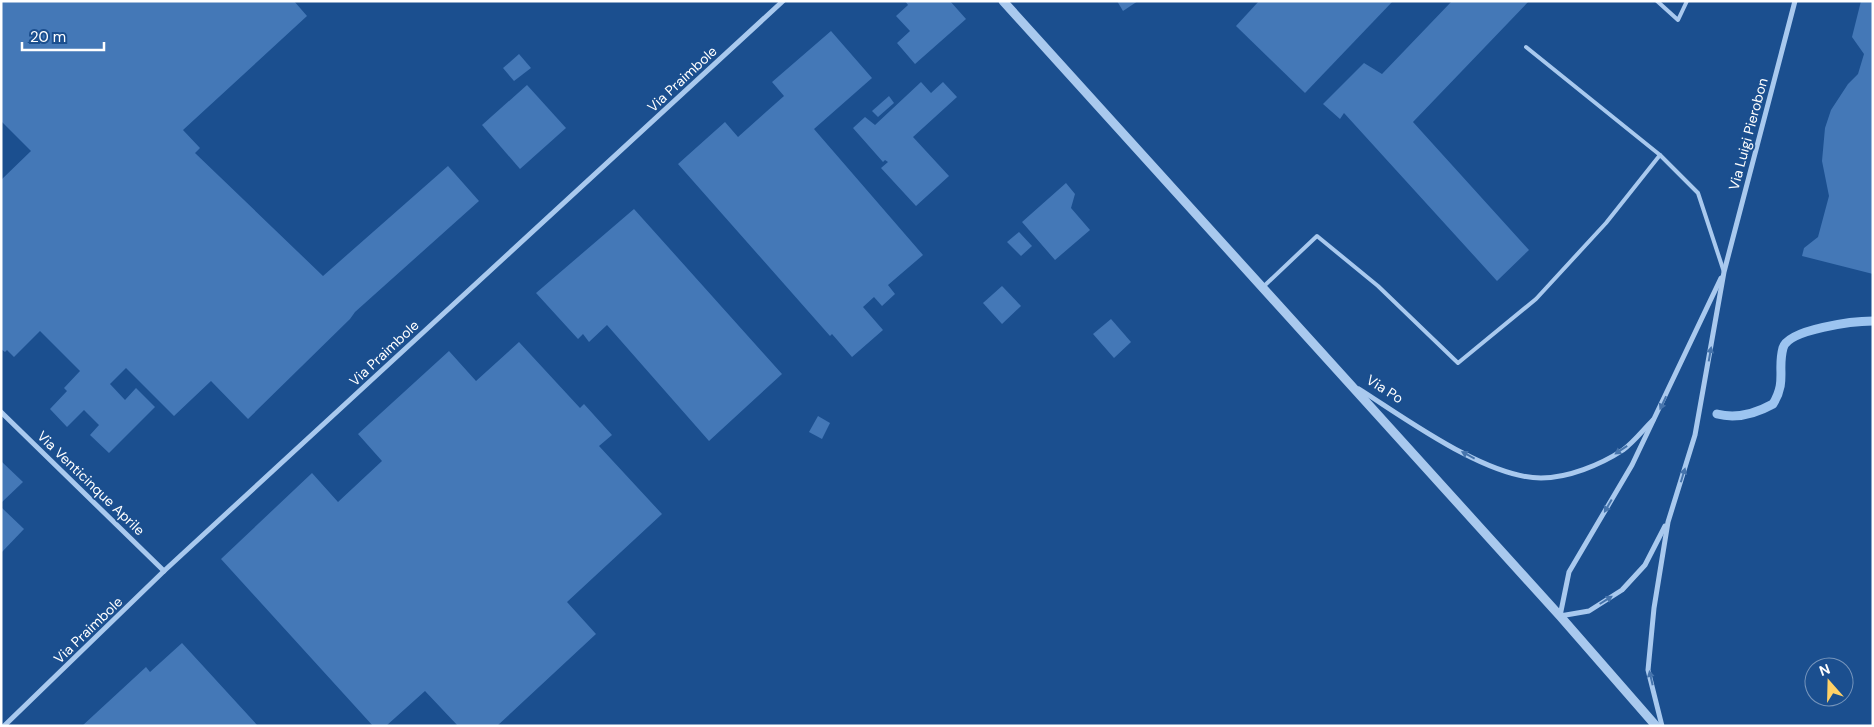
<svg xmlns="http://www.w3.org/2000/svg" width="1874" height="727" font-family="'DM Sans',sans-serif">
  <rect width="100%" height="100%" fill="#1b4f8f"/>
  <g fill="none" stroke-linecap="round" stroke-linejoin="round">
    <path stroke="#9cc4f0" stroke-width="9" d="M1717 414C1736 419 1755 414 1773 404 1787 381 1777 370 1783 348 1788 329 1855 321 1873 321"/>
  </g>
  <g fill="#4478b7">
    <polygon points="1,1 294,1 307,16 183,130 200,148 195,153 323,276 448,166 479,201 355,312 350,319 248,419 211,381 174,416 126,368 110,384 125,400 136,388 155,407 109,453 90,435 99,425 84,410 67,427 50,409 67,391 64,388 80,371 40,331 14,357 7,350 5,352 1,349 1,180 31,151 1,121"/>
    <polygon points="905,1 950,1 966,19 915,64 897,43 910,31 896,16 908,5"/>
    <polygon points="1117,1 1138,1 1123,11"/>
    <polygon points="1259,1 1393,1 1305,93 1236,26"/>
    <polygon points="1452,1 1529,1 1413,122 1529,250 1497,281 1344,113 1340,119 1323,104 1364,63 1382,74"/>
    <polygon points="1861,1 1873,1 1873,274 1802,256 1804,248 1818,237 1829,196 1822,161 1825,128 1831,110 1848,84 1858,74 1864,54 1852,37"/>
    <polygon points="831,31 872,78 814,129 923,255 888,285 895,294 882,306 874,297 863,307 883,330 852,357 832,334 830,336 678,164 725,122 738,137 784,96 772,82"/>
    <polygon points="519,54 531,68 514,81 503,68"/>
    <polygon points="921,82 931,93 943,82 957,97 913,137 949,176 916,206 881,168 888,162 885,160 883,162 853,128 865,117 875,125"/>
    <polygon points="527,85 566,128 520,169 482,125"/>
    <polygon points="889,96 894,103 878,117 872,111"/>
    <polygon points="1066,183 1075,194 1071,208 1090,230 1055,260 1022,222"/>
    <polygon points="634,209 782,374 709,441 607,325 589,342 583,334 578,339 536,293"/>
    <polygon points="1019,232 1032,246 1021,256 1007,242"/>
    <polygon points="1002,286 1021,306 1002,324 983,303"/>
    <polygon points="1111,319 1131,342 1114,358 1093,334"/>
    <polygon points="519,342 580,408 584,404 612,435 599,446 662,514 567,602 596,634 497,726 458,726 425,691 386,726 373,726 221,559 312,473 338,502 382,461 358,434 449,351 476,381"/>
    <polygon points="818,416 830,423 822,439 809,432"/>
    <polygon points="1,461 23,482 1,503"/>
    <polygon points="2,508 24,529 1,553 1,509"/>
    <polygon points="182,643 258,726 82,726 146,667 150,672"/>
  </g>
  <g fill="none" stroke-linecap="round" stroke-linejoin="round">
    <g stroke="#a9c9ee" stroke-width="4">
      <polyline points="1657,1 1678,20 1687,1"/>
      <polyline points="1526,47 1660,155 1698,193 1724,272"/>
      <polyline points="1263,287 1317,236 1378,286 1458,363 1536,299 1606,223 1660,155"/>
    </g>
    <g stroke="#a9c9ee" stroke-width="5">
      <path d="M1359 389C1405 418 1486 478 1541 478 1568 478 1600 465 1623 450 1634 442 1643 430 1653 420"/>
      <polyline points="1,412 164,571"/>
      <polyline points="1665,526 1645,565 1622,590 1589,611 1560,616 1569,572 1632,465 1721,278"/>
      <polyline points="4,726 164,571 783,1"/>
      <polyline points="1662,726 1648,670 1654,608 1668,522 1695,435 1724,272 1795,1"/>
    </g>
    <polyline stroke="#a9c9ee" stroke-width="9" points="1003,1 1560,616 1656,726"/>
  </g>
  <defs><path id="oneway-solid" d="M-6-.8H1V-3.2L6.5 0L1 3.2V.8H-6Z" transform="scale(1.25)"/></defs>
  <g fill="#4674ac">
    <use href="#oneway-solid" transform="translate(1710 354) rotate(-80)"/>
    <use href="#oneway-solid" transform="translate(1663 403) rotate(115)"/>
    <use href="#oneway-solid" transform="translate(1621 450) rotate(146)"/>
    <use href="#oneway-solid" transform="translate(1468 455) rotate(-152)"/>
    <use href="#oneway-solid" transform="translate(1683 475) rotate(-73)"/>
    <use href="#oneway-solid" transform="translate(1608 506) rotate(120)"/>
    <use href="#oneway-solid" transform="translate(1606 600) rotate(-32)"/>
    <use href="#oneway-solid" transform="translate(1651 678) rotate(-103)"/>
  </g>
  <g text-anchor="middle" stroke-width="4" stroke-linejoin="round" paint-order="stroke">
    <g font-size="14" fill="#fff" stroke="#1b4f8f">
      <text transform="translate(682 79) rotate(-43)" y="5">Via Praimbole</text>
      <text transform="translate(1748 134) rotate(-75)" y="5">Via Luigi Pierobon</text>
      <text transform="translate(384 353) rotate(-43)" y="5">Via Praimbole</text>
      <text transform="translate(1385 389) rotate(32)" y="5">Via Po</text>
      <text transform="translate(91 483) rotate(44)" y="5">Via Venticinque Aprile</text>
      <text transform="translate(88 630) rotate(-44)" y="5">Via Praimbole</text>
    </g>
  </g>
  <rect width="1874" height="727" fill="none" stroke="#ffffff" stroke-width="5"/>
  <g transform="translate(1829 682) rotate(340)"><circle r="24" fill="#1b4f8f" stroke="#7695bc"/>
  <path d="M0-4L9 19L0 12L-9 19Z" fill="#ffd166"/>
  <text y="-8" font-size="14" font-weight="bold" text-anchor="middle" fill="#ffffff">N</text>
  </g>
  <path d="M22 42v8h82v-8" fill="none" stroke="#ffffff" stroke-width="2.5"/>
  <text x="30" y="42" font-size="15" fill="#ffffff" stroke="#1b4f8f" stroke-width="4" paint-order="stroke">20 m</text>
</svg>
